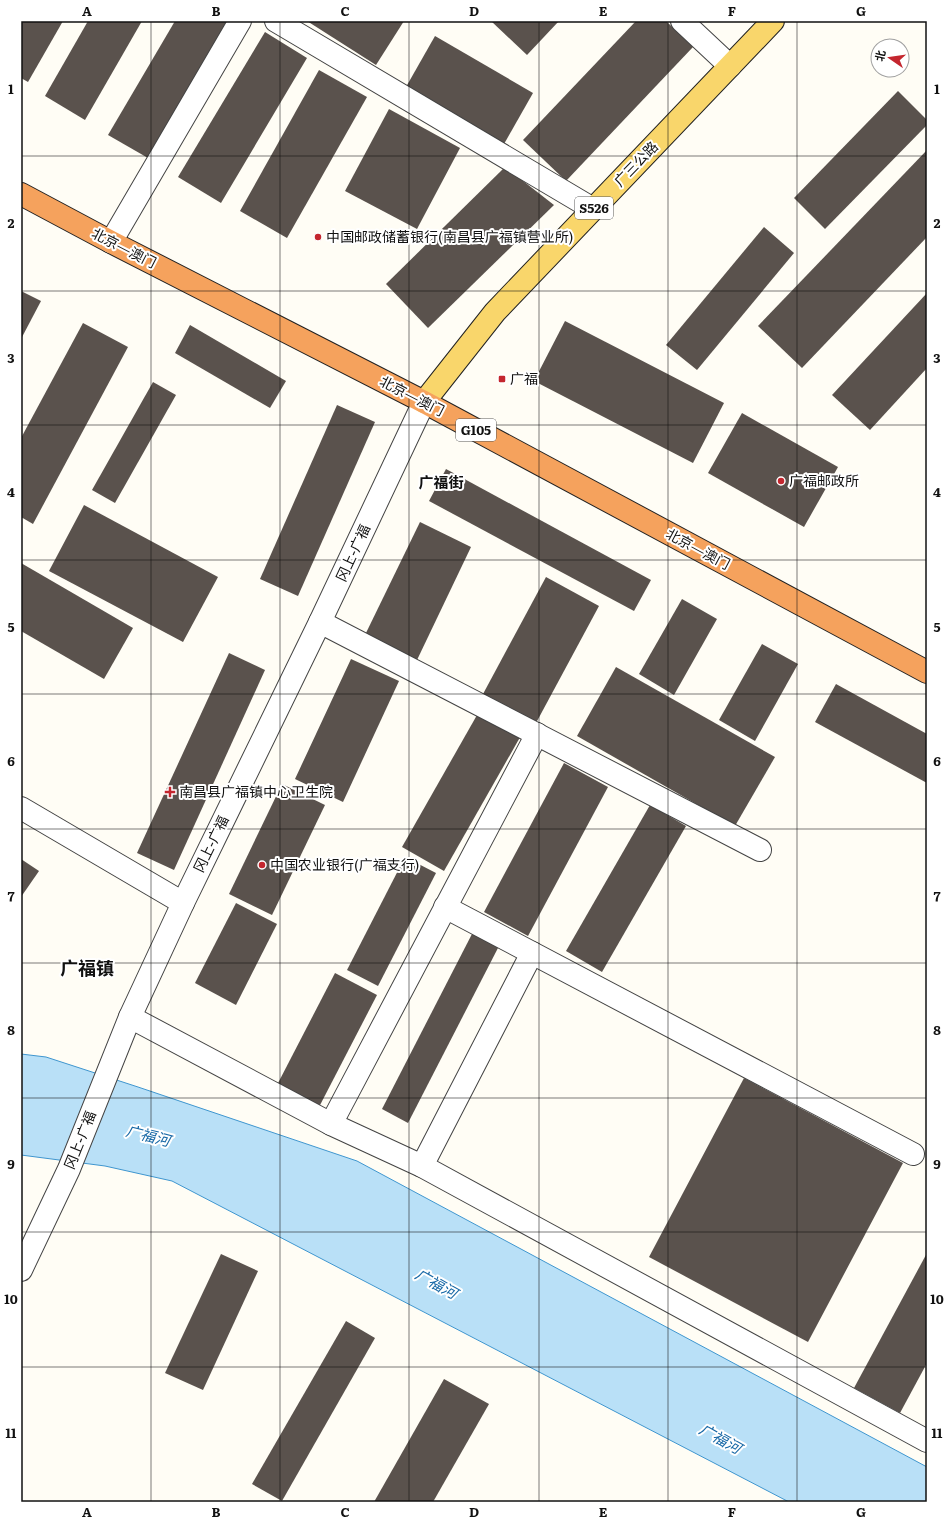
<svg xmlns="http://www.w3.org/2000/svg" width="948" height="1523" font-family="Literata,'Noto Sans SC',serif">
  <rect width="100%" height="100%" fill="#fffdf5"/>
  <polygon fill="#b9e0f7" stroke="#3f96cf" points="21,1054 46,1057 138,1087 357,1161 927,1467 927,1502 789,1502 172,1181 105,1166 21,1155"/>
  <g fill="#5a524d">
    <polygon points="21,21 63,21 28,82 21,78"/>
    <polygon points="88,21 142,21 85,120 45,96"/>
    <polygon points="175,21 228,21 148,158 108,135"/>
    <polygon points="307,21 404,21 376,65"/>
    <polygon points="491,21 559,21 527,55"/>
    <polygon points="636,21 666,21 693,47 566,181 523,140"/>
    <polygon points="265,32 307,58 221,203 178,177"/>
    <polygon points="435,36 533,93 504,144 406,87"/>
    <polygon points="319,70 367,97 287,238 240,211"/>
    <polygon points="898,91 927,120 927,125 825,229 794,198"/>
    <polygon points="389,109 460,148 417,229 345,191"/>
    <polygon points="927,150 927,237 802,368 758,326"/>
    <polygon points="505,167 554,205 428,328 386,284"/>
    <polygon points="764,227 794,253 697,370 666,345"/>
    <polygon points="21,291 41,301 21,339"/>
    <polygon points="927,293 927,368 870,430 832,395"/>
    <polygon points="565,321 724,403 693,463 534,381"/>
    <polygon points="83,323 128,347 33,524 21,517 21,438"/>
    <polygon points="190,325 286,381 270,408 175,353"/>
    <polygon points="153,382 176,395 115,503 92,490"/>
    <polygon points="337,405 375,422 298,596 260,579"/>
    <polygon points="742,413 838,467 804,527 708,473"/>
    <polygon points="446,469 651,580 634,611 429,501"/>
    <polygon points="84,505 218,577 183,642 49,571"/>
    <polygon points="420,522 471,547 417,660 365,635"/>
    <polygon points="21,563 133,628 104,679 21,631"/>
    <polygon points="546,577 599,606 536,723 483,694"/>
    <polygon points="682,599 717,619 674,695 639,674"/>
    <polygon points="762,644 798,664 755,741 719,720"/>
    <polygon points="229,653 265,670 174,870 137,853"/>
    <polygon points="351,659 399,681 343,802 295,779"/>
    <polygon points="616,667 775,757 735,826 577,736"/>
    <polygon points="836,684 927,734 927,783 815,722"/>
    <polygon points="481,708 523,732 444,871 402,847"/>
    <polygon points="564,763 608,787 528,936 484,912"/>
    <polygon points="282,784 325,805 272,915 229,894"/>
    <polygon points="650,805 686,826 602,972 566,951"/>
    <polygon points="405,857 436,873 378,986 347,970"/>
    <polygon points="21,859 39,871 21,897"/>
    <polygon points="236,903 277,924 236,1005 195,983"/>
    <polygon points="473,932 499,946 408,1123 382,1109"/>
    <polygon points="335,973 377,995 318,1109 276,1087"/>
    <polygon points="744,1078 903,1163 808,1342 649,1257"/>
    <polygon points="927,1253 927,1363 900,1413 854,1388"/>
    <polygon points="221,1254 258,1271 203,1390 165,1373"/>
    <polygon points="346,1321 375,1338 282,1501 252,1484"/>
    <polygon points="444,1379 489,1404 433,1502 374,1502"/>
  </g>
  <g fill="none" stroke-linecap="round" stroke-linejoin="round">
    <defs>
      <g id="minor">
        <polyline points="276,21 593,209"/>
        <polyline points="682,21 730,66"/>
        <polyline points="111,242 240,21"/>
        <polyline points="320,622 760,850"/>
        <polyline points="21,808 183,903"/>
        <polyline points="445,907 913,1154"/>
        <polyline points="130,1017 331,1124 422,1166 927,1441"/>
        <polyline points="331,1124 537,734"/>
        <polyline points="422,1166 532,953"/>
        <polyline points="21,1270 69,1169 130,1017 183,903 320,622 424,402"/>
      </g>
      <polyline id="major" points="424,402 495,312 773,21"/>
      <polyline id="highway" points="21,194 111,242 424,402 927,672"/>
    </defs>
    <use href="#minor" stroke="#444" stroke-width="24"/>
    <use href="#major" stroke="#222" stroke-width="24"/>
    <use href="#highway" stroke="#222" stroke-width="24"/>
    <use href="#minor" stroke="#fff" stroke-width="22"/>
    <use href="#major" stroke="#f9d66b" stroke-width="22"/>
    <use href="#highway" stroke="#f5a25d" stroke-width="22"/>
  </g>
  <path fill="none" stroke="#111" stroke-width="1" stroke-opacity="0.55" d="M151 21V1502M280 21V1502M409 21V1502M539 21V1502M668 21V1502M797 21V1502M21 156H927M21 291H927M21 425H927M21 560H927M21 694H927M21 829H927M21 963H927M21 1098H927M21 1232H927M21 1367H927"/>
  <g fill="#c4262e" stroke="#fff" stroke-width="1.5">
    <circle cx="318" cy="237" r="4"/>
    <rect x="498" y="375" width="8" height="8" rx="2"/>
    <circle cx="781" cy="481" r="4"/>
    <path d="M168 786h4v4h4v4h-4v4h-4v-4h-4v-4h4z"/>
    <circle cx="262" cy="865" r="4"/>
  </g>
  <g text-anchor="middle" stroke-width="4" stroke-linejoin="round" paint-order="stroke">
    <g fill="#fff" stroke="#585858" stroke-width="1">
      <rect x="575" y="197" width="38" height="22" rx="3"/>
      <rect x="456" y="419" width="40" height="22" rx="3"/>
    </g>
    <g font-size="13" font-weight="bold" fill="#111">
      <text x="594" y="213">S526</text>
      <text x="476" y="435">G105</text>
    </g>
    <g font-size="14" fill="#111" stroke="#fff">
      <text transform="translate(636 164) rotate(-46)" y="5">广三公路</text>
      <text transform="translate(124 248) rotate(27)" y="5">北京—澳门</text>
      <text transform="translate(412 396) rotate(27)" y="5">北京—澳门</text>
      <text transform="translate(698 549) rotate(28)" y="5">北京—澳门</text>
      <text transform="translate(353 553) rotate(-65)" y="5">冈上-广福</text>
      <text transform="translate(211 844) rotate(-64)" y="5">冈上-广福</text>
      <text transform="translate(80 1140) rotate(-68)" y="5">冈上-广福</text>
    </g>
    <g font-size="14" fill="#111" stroke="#fff" text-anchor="start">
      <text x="326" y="242">中国邮政储蓄银行(南昌县广福镇营业所)</text>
      <text x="510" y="384">广福</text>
      <text x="789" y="486">广福邮政所</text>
      <text x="179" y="797">南昌县广福镇中心卫生院</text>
      <text x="270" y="870">中国农业银行(广福支行)</text>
    </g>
    <g font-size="15" font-weight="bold" fill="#111" stroke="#fff">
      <text x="441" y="488">广福街</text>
    </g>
    <g font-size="15" font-style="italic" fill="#1768a6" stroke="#fff">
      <text transform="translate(148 1136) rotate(14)" y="5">广福河</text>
      <text transform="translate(436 1284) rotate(29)" y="5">广福河</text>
      <text transform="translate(720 1439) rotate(29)" y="5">广福河</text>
    </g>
    <g font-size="18" font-weight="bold" fill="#111" stroke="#fff">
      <text x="87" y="975">广福镇</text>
    </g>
  </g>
  <rect width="948" height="1523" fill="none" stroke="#ffffff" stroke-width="44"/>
  <g transform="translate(890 58) rotate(283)"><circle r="19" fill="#ffffff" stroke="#a0a0a0"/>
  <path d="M0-3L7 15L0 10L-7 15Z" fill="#c4262e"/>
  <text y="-6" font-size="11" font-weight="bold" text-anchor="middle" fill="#111111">北</text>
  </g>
  <rect x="22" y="22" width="904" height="1479" fill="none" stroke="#111" stroke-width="1.5"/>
  <g font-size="13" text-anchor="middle" font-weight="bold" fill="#111">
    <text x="87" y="16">A</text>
    <text x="216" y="16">B</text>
    <text x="345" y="16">C</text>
    <text x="474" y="16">D</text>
    <text x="603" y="16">E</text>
    <text x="732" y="16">F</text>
    <text x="861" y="16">G</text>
    <text x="11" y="94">1</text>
    <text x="937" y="94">1</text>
    <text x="11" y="228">2</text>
    <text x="937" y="228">2</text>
    <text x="11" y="363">3</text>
    <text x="937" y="363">3</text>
    <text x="11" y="497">4</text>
    <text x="937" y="497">4</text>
    <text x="11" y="632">5</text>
    <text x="937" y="632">5</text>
    <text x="11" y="766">6</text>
    <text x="937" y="766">6</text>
    <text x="11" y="901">7</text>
    <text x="937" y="901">7</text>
    <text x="11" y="1035">8</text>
    <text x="937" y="1035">8</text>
    <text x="11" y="1169">9</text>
    <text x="937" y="1169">9</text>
    <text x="11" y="1304">10</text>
    <text x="937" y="1304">10</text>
    <text x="11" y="1438">11</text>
    <text x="937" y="1438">11</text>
    <text x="87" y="1517">A</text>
    <text x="216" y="1517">B</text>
    <text x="345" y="1517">C</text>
    <text x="474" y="1517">D</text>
    <text x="603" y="1517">E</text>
    <text x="732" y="1517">F</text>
    <text x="861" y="1517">G</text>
  </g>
</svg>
